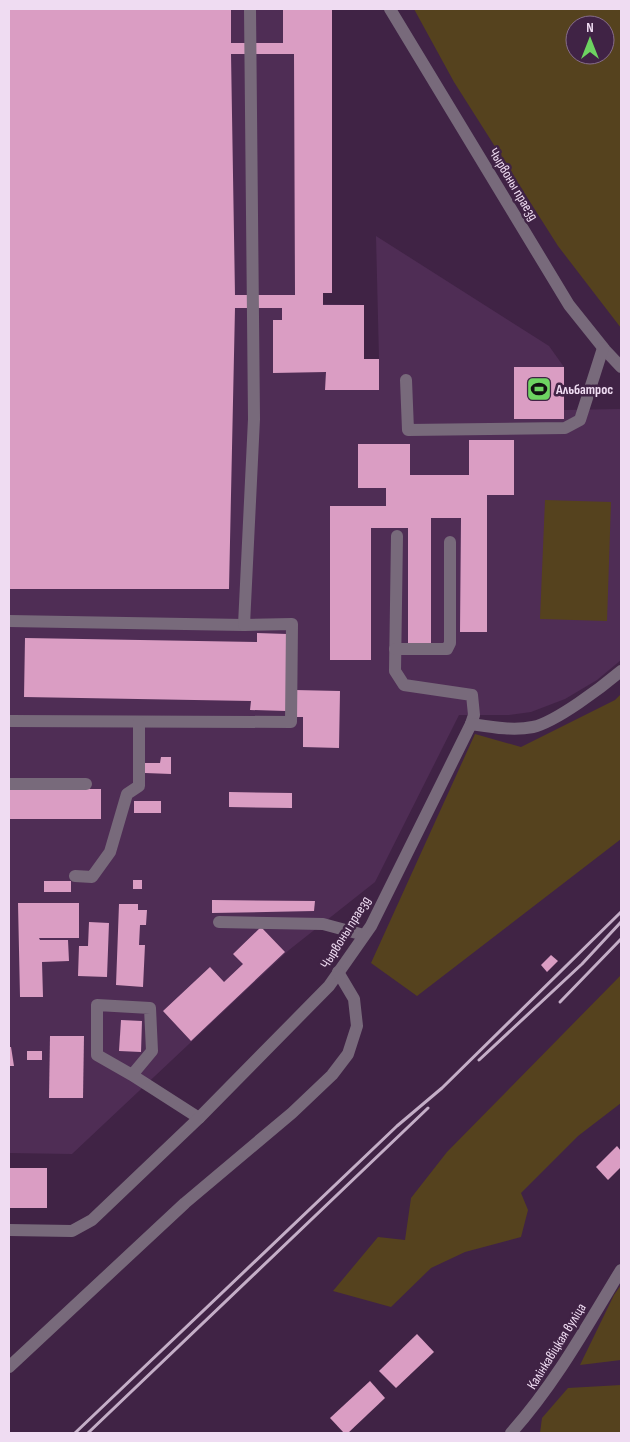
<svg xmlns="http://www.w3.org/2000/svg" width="630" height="1442" font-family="'Sofia Sans Condensed',sans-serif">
  <rect width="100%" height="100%" fill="#402345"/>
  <polygon fill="#4f2d55" points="9,9 332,9 332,293 323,293 323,304 364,305 364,359 379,359 376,236 549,346 564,367 564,410 621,409 621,660 597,680 565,699 531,712 509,715 459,715 375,882 289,950 72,1154 9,1153"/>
  <g fill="#55421e" fill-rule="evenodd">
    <path d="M414 9H621V328L558 246 454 82ZM575 25H605V55H575Z"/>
    <polygon points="545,500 611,502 607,621 540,619"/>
    <polygon points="621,694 621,839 417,996 371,963 475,734 521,747 615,700"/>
    <polygon points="621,975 621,1103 578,1136 521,1193 528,1210 521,1237 465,1252 431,1268 391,1307 333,1291 378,1237 405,1240 411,1198 447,1152"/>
    <polygon points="621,1285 621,1360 580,1365 614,1295"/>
    <polygon points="621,1385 621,1433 540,1433 542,1418 568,1388"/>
  </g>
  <g fill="#da9dc3" fill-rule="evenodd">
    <path d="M9 9H231V43H283V9H332V293H323V305H364V359H379V390H325L326 372 273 373V320H282V308H235L229 589H9ZM231 54H294L295 295H235Z"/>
    <rect x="514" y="367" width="50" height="52"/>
    <polygon points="469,440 514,440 514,495 487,495 487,632 460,632 461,518 431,518 431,643 408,643 408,528 371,528 371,660 330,660 330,506 386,506 386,488 358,488 358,444 410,444 410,475 469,475"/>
    <polygon points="257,633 287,634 286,711 250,710 251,701 24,697 25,638 257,642"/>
    <polygon points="295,690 340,691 339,748 303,747 303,717 295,717"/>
    <polygon points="161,757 171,757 171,774 145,773 145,763 160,763"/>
    <rect x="9" y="789" width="92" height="30"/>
    <polygon points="229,792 292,793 292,808 229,807"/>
    <rect x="134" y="801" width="27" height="12"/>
    <rect x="133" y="880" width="9" height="9"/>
    <rect x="44" y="881" width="27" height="11"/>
    <polygon points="212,900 315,901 314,911 212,913"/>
    <polygon points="18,903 79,903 79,938 39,938 40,940 68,940 69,961 42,962 43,997 20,997"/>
    <polygon points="119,904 138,904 138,910 147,910 146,925 140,925 139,945 145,945 143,987 116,985"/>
    <polygon points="89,922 109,923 107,977 78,976 79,946 88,946"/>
    <polygon points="261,927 285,952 191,1041 163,1011 210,967 224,982 243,964 233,954"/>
    <polygon points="551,955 558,961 547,972 541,965"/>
    <polygon points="121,1020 142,1021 141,1052 119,1051"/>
    <polygon points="50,1036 84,1036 83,1098 49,1098"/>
    <polygon points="9,1047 11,1047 14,1066 9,1066"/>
    <rect x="27" y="1051" width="15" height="9"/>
    <polygon points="617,1146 621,1151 621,1167 608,1180 596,1167"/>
    <rect x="9" y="1168" width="38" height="40"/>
    <polygon points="417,1334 434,1352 396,1388 379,1371"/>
    <polygon points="370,1381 385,1398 348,1433 344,1433 330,1418"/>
  </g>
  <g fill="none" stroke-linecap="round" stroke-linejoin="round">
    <g stroke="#786a7b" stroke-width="12">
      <polyline points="390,9 569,305 605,350 621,367"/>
      <polyline points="406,380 408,430 565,428 580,420 603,348"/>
      <polyline points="397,536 395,671 404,685 472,695 474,715 471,724"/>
      <polyline points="9,621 244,625"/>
      <polyline points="395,649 447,649 450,643 450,542"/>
      <polyline points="9,721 291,722 292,624 244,625 254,419 250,9"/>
      <polyline points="9,784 86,784"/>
      <polyline points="75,876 92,877 110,852 127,794 139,786 139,722"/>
      <polyline points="219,922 323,924 364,935"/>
      <polyline points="132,1075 152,1051 150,1008 97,1005 97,1055 132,1075 199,1118"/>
      <path d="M9 1230 72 1231 92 1220 199 1118 329 986 371 926 471 724C491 727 513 731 533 727 556 722 602 687 621 671"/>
      <polyline points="9,1367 185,1203 292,1113 332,1075 348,1054 357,1026 354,999 338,972"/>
      <path d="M511 1433C555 1384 587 1326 621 1270"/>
    </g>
    <g stroke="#c4aec7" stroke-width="3">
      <polyline points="560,1002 621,939"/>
      <polyline points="479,1060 582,964 621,922"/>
      <polyline points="75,1433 397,1126 442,1088 621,912"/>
      <polyline points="88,1433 428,1108"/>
    </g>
  </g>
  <defs>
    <symbol id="stadium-square" viewBox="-11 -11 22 22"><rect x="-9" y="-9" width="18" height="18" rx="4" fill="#6dd361" stroke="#402345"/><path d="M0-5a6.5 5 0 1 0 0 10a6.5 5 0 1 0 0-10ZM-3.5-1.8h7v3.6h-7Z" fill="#111"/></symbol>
  </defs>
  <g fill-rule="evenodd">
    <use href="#stadium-square" x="525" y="375" width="28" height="28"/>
  </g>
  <g text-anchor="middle" stroke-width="5" stroke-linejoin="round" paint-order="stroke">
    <g font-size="14" fill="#efdcf2" stroke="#402345">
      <text transform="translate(514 184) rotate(59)" y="5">Чырвоны праезд</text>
      <text transform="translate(345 932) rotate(-58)" y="5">Чырвоны праезд</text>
      <text transform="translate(556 1346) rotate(-58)" y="5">Калінкавіцкая вуліца</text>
    </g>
    <g font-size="14" font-weight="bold" fill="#efdcf2" stroke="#402345" text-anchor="start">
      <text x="556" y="394">Альбатрос</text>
    </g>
  </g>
  <rect width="630" height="1442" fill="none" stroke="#efdcf2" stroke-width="20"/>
  <g transform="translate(590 40)"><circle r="24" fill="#402345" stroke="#866d8a"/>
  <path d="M0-4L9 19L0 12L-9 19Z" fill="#6dd361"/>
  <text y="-8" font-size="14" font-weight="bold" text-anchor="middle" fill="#efdcf2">N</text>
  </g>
</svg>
